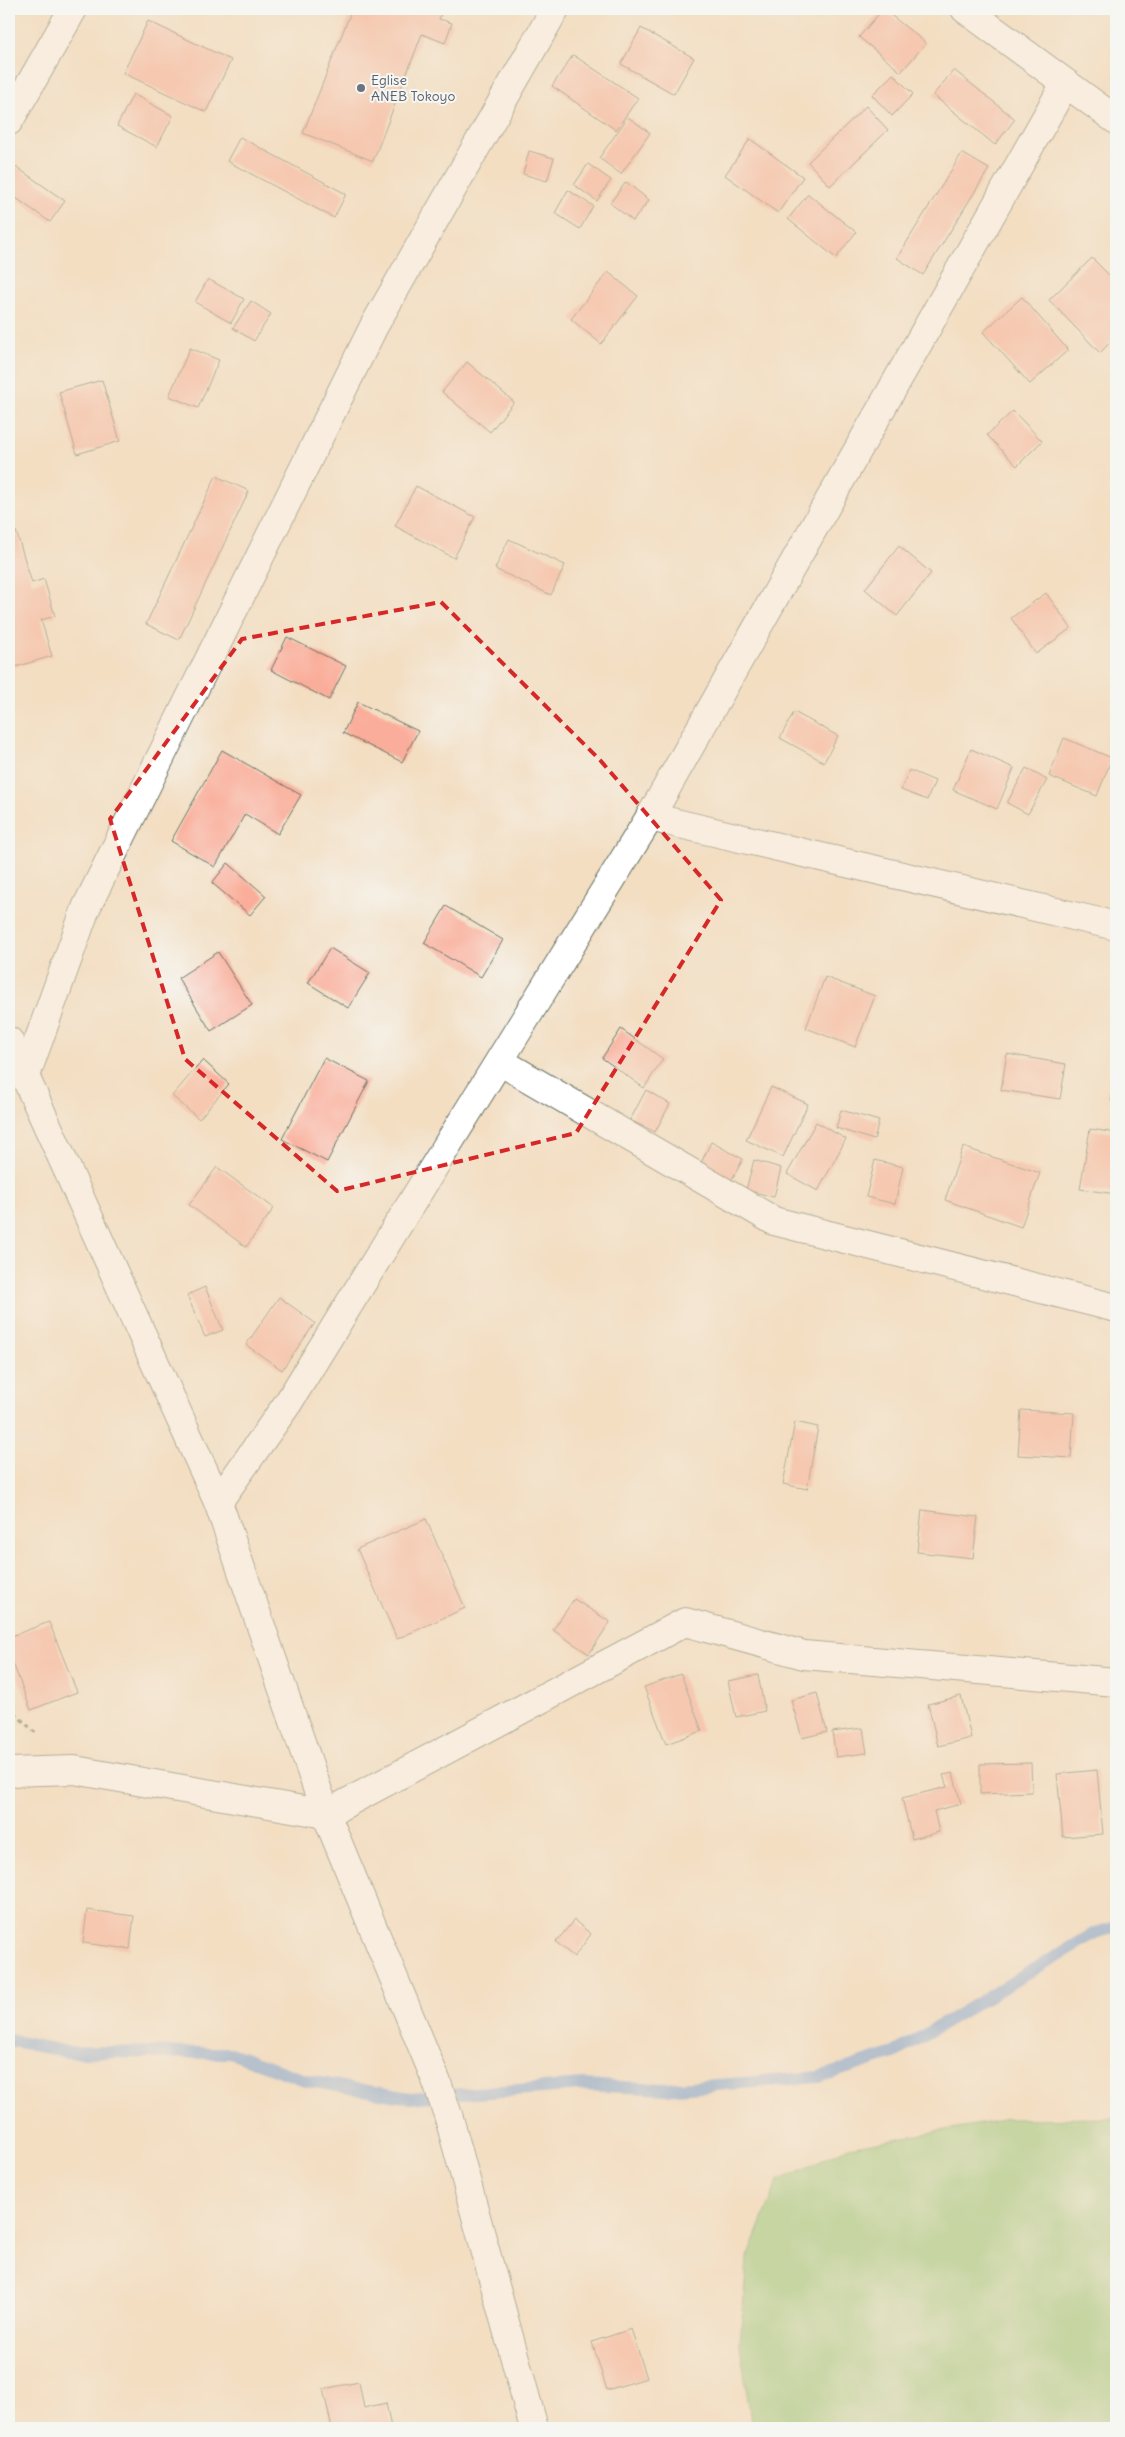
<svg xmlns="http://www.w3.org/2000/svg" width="1125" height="2437" font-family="Delius,sans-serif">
  <rect width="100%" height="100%" fill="#f6f6f2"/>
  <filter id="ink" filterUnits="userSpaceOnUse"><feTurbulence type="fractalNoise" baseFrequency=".02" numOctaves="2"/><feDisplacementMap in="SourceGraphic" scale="10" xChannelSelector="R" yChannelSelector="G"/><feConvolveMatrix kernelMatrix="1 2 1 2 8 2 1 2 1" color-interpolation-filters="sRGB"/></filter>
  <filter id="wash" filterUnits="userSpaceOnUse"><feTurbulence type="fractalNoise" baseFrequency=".0096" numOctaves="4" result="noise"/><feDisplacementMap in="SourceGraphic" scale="20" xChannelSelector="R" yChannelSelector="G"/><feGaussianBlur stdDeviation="1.12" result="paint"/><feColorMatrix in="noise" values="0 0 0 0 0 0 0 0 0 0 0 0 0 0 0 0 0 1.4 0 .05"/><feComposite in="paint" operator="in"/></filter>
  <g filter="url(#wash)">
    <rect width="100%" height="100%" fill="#f3dec2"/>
    <polygon fill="#93ca7d" stroke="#598458" points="1116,2118 1116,2428 752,2428 740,2344 747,2260 778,2181 849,2147 1008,2119"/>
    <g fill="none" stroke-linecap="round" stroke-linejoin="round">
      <polyline stroke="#6e9dd7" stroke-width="12" points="9,2040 67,2052 230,2053 308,2081 410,2098 582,2085 664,2089 819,2077 894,2053 1095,1933 1116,1927"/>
    </g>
    <g id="blocks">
      <g fill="#faad9a">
        <polygon points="352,9 443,9 439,19 452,23 445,43 422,34 373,161 303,133"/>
        <polygon points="883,9 926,43 901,72 859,37"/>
        <polygon points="148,21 231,60 206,112 123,73"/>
        <polygon points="641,28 694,58 674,94 621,64"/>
        <polygon points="573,55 638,98 616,130 552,86"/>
        <polygon points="954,70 1015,119 995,145 933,95"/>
        <polygon points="893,74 913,94 892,116 872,95"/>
        <polygon points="133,94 173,116 157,147 117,126"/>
        <polygon points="866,106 888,130 830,186 808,162"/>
        <polygon points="628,117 650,133 621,174 599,158"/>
        <polygon points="240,137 346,194 334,218 227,161"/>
        <polygon points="750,139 803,177 778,213 725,175"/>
        <polygon points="529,151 554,158 547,181 523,174"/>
        <polygon points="962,153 989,169 923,275 897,258"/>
        <polygon points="12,164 65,201 50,222 9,193 9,168"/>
        <polygon points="588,164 611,180 597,201 574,185"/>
        <polygon points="626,182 649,200 633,221 610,203"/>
        <polygon points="568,190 593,206 580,229 555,213"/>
        <polygon points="808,194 856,232 836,258 788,219"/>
        <polygon points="1092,258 1116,282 1116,336 1100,353 1049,300"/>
        <polygon points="608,272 638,296 601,344 571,319"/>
        <polygon points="208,279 244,299 231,323 195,302"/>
        <polygon points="1022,297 1068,350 1030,384 983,332"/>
        <polygon points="251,301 271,314 254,341 233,328"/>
        <polygon points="190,348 219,360 198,408 169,396"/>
        <polygon points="467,362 514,402 490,432 442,392"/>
        <polygon points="102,380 120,441 77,454 59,392"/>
        <polygon points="1013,411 1042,441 1017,466 987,435"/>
        <polygon points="216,476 249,491 179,640 146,624"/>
        <polygon points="416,486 475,517 454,558 395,526"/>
        <polygon points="16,531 32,583 44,579 55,616 41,620 52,656 9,669 9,533"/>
        <polygon points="509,539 565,565 551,595 495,569"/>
        <polygon points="899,546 931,573 897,616 865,589"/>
        <polygon points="1046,593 1071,628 1036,654 1011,618"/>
        <polygon points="287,637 346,666 329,700 271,670"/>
        <polygon points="358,702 418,731 402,762 343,733"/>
        <polygon points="794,712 838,736 824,762 780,738"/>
        <polygon points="1064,738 1112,758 1097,796 1049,776"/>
        <polygon points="971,749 1014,768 997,809 953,790"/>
        <polygon points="222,750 301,795 278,834 245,814 215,867 171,841"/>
        <polygon points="1026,768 1047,780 1028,814 1007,803"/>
        <polygon points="909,770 935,781 927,800 901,790"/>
        <polygon points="228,863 266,896 250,915 212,883"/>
        <polygon points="446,906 503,940 481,977 424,943"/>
        <polygon points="330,948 370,973 348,1008 308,983"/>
        <polygon points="218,952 252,1005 211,1031 178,978"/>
        <polygon points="825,977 875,996 855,1047 806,1028"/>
        <polygon points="621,1029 663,1059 644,1088 602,1058"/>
        <polygon points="1007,1054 1066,1064 1060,1099 1001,1090"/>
        <polygon points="324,1058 369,1081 327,1162 282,1139"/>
        <polygon points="203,1060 229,1084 199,1119 172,1096"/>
        <polygon points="1115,1074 1116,1074 1116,1102 1111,1101"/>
        <polygon points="771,1087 808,1104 783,1157 746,1140"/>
        <polygon points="646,1090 670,1104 655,1132 630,1120"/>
        <polygon points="841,1110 879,1121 874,1140 836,1128"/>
        <polygon points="816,1122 846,1139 818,1191 787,1174"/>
        <polygon points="1090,1129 1116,1133 1116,1194 1080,1189"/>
        <polygon points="711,1142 743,1159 731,1181 700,1165"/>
        <polygon points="963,1147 1040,1173 1021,1227 945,1200"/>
        <polygon points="754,1160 781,1168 774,1197 746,1190"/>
        <polygon points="875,1160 903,1167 895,1204 866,1197"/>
        <polygon points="217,1167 274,1208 246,1247 189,1205"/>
        <polygon points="205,1287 223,1330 205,1337 187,1295"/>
        <polygon points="279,1297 315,1323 282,1370 246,1345"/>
        <polygon points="1021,1410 1074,1413 1071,1458 1018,1455"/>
        <polygon points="795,1422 818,1427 807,1489 783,1484"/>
        <polygon points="922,1510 978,1517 973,1558 917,1552"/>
        <polygon points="426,1519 465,1608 397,1639 357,1549"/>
        <polygon points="574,1599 610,1622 589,1654 553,1630"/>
        <polygon points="49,1622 77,1692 31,1710 9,1653 9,1637"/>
        <polygon points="681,1674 702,1731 666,1744 644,1687"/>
        <polygon points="758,1675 765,1711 736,1717 728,1681"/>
        <polygon points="817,1693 827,1732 802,1738 791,1700"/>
        <polygon points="961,1696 971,1738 938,1746 928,1704"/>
        <polygon points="863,1728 867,1753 836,1757 832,1732"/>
        <polygon points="1031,1763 1032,1792 980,1794 980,1764"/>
        <polygon points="1097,1770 1103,1834 1063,1837 1057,1774"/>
        <polygon points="953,1773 961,1804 934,1811 939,1832 912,1839 902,1798 947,1787 943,1775"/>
        <polygon points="87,1910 134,1916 130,1949 83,1943"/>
        <polygon points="574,1920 591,1934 574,1957 556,1942"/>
        <polygon points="631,2329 647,2378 607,2390 592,2342"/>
        <polygon points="359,2382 364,2408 386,2403 391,2428 332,2428 323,2389"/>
      </g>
    </g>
  </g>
  <g filter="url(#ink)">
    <use href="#blocks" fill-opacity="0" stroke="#697566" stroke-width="1"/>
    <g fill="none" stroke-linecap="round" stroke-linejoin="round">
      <defs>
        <g id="street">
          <polyline points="965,9 1116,120"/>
          <polyline points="9,121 73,9"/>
          <polyline points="650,817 1116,926"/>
          <polyline points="501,1062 774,1221 1116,1308"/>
          <polyline points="25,1078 86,908 374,326 555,9"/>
          <polyline points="218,1502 288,1403 650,817 1065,84"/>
          <polyline points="9,1772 74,1770 326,1814 685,1622 804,1655 1116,1682"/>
        </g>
        <polyline id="secondary" points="9,1041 218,1502 326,1814 436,2080 449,2118 534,2428"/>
      </defs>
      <use href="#street" stroke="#697566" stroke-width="30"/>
      <use href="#secondary" stroke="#697566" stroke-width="30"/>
      <polyline stroke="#697566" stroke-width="3" stroke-dasharray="4 4" stroke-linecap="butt" points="9,1708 38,1735"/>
      <use href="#street" stroke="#fff" stroke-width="28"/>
      <use href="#secondary" stroke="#fff" stroke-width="28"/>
    </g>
  </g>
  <path d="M0 0H1125V2437H0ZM441 602 600 760 721 900 576 1133 337 1191 185 1059 110 819 242 639Z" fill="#f3dec2" fill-opacity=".55" fill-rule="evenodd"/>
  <path fill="none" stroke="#d62828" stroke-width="4" stroke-dasharray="10 6" stroke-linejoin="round" d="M441 602 600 760 721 900 576 1133 337 1191 185 1059 110 819 242 639Z"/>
  <circle fill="#6b7280" stroke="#f6f6f2" stroke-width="2" cx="361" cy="88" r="5"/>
  <g text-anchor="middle" stroke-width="4" stroke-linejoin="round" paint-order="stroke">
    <g font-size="14" fill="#5b616d" stroke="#f6f6f2" text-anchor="start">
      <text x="371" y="85">Eglise<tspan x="371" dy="16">ANEB Tokoyo</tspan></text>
    </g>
  </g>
  <rect width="1125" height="2437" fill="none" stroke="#f6f6f2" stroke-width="30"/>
</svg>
